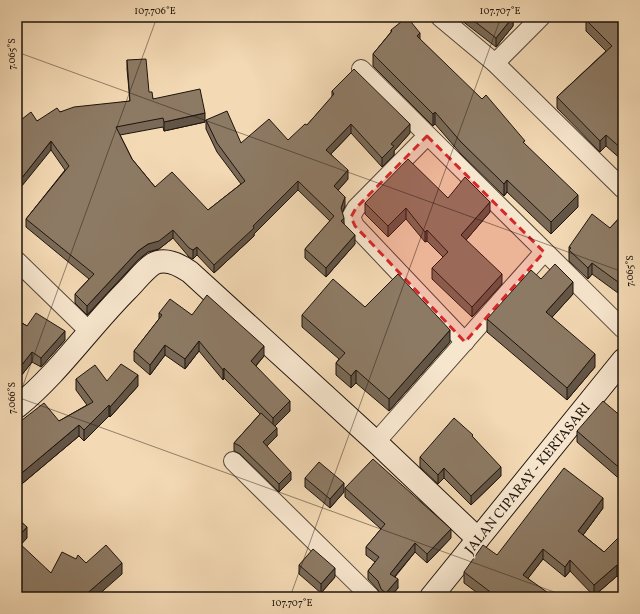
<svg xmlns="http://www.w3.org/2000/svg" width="640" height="614" font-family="Vollkorn,serif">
  <rect width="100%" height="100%" fill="#f3d9b4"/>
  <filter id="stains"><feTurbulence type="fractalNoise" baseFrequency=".005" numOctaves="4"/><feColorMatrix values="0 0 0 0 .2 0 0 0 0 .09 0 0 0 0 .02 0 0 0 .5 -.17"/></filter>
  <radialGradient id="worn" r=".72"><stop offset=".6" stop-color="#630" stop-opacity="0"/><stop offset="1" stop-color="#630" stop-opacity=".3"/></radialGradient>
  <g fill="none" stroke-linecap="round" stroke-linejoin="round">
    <defs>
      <g id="street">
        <polyline points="440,17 495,63 623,189"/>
        <polyline points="495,63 541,17"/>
        <polyline points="361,69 623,329"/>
        <polyline points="427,136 356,208 351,217 355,226 465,342"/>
        <polyline points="17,261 89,331"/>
        <polyline points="376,442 544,252"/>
        <polyline points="233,461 371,597"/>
      </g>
      <g id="secondary">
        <path d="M17 407C59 373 89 328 127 290 135 282 144 270 153 264 166 257 180 265 190 272L376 442 478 539"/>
        <polyline points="431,597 623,360"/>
      </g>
    </defs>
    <use href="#street" stroke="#534537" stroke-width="20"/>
    <use href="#secondary" stroke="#1e140d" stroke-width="24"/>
    <use href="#street" stroke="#f7e6ce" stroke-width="18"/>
    <use href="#secondary" stroke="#f7e6ce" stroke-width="22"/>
  </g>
  <g fill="#796956" stroke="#1e140d">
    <polygon points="457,17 513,17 513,26 496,47"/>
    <polygon points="623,19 623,161 606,146 600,152 557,108 557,97 606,51 586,31 586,20"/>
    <polygon points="391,30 420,39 525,144 578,207 551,234 507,192 504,196 461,154 435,124 433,126 373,66 373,54 391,32"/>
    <polygon points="127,60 153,99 205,122 164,131 163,127 120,135 132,159 155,187 208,210 241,184 217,152 206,129 206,120 241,143 288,140 307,125 332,97 332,91 410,133 394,151 394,155 382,167 351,133 331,154 348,179 338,190 345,206 342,213 344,224 355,244 326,277 305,258 305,249 330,221 298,190 254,234 254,236 214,273 197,255 193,259 189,257 173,238 159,249 148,252 138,260 87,315 75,303 75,294 89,279 26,227 26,219 65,170 51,150 37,121 60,112 130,101 127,69"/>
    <polygon points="448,198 490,212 466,240 502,284 472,317 432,279 432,268 443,257 427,241 425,242 406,219 388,237 365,214 365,203"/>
    <polygon points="623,214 618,293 592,274 588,279 569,261 569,247 610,228"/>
    <polygon points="541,279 573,294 552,317 595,367 567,400 487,332 487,319"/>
    <polygon points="365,307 450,342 389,411 356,383 351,388 336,375 336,363 339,359 302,327 302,315"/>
    <polygon points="159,313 192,315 264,356 256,366 290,411 275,426 277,436 267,446 291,480 279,492 240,454 234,451 234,443 260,414 224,378 223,380 199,351 185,369 165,355 150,375 134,361 134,351 159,319"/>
    <polygon points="17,320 27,326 65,340 41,367 32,362 17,381"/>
    <polygon points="76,379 107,381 138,386 110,417 109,416 84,441 79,436 17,488 17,409 19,420 17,423 59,421 87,405 76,390"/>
    <polygon points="623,418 623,482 577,442 577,431"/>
    <polygon points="473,437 501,476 471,505 444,478 438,484 420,467 420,457"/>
    <polygon points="305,478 344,492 330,508 305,487"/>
    <polygon points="345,488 451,538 427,563 415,552 395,577 398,588 390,597 381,597 378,590 368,579 368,571 375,562 366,555 366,547 381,529 345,497"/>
    <polygon points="603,508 583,535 604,552 623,533 623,576 622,576 620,579 617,576 594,596 570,571 565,577 543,559 528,578 547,597 483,597 464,583 464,572 497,555"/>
    <polygon points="299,565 335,577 321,593 299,574"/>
  </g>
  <g fill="#635546" stroke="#1e140d">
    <polygon points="513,17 513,26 496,47 496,38"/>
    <polygon points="420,33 420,45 417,36"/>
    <polygon points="435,112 435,124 433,126 433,114"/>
    <polygon points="205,113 205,122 164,131 164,122"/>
    <polygon points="351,124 351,133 326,159 326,150"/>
    <polygon points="410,124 410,133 394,151 394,155 382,167 382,158 391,144"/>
    <polygon points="606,135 606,146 600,152 600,141"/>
    <polygon points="51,141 51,150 17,192 17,184"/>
    <polygon points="348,170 348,179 334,195 334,186"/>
    <polygon points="507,180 507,192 504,196 504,184"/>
    <polygon points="298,181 298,190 254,234 254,236 214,273 214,265"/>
    <polygon points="578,195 578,207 551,234 551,222"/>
    <polygon points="345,197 345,206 341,216 341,208"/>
    <polygon points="490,202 490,212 461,246 461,235"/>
    <polygon points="406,208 406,219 388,237 388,226"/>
    <polygon points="344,218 344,227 341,221"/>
    <polygon points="173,230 173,238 159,249 148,252 138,260 87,315 87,306 138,251 148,244"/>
    <polygon points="427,230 427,241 425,242 425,232"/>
    <polygon points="355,235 355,244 326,277 326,268"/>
    <polygon points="197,247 197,255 193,259 193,250"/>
    <polygon points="592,263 592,274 588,279 588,268"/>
    <polygon points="502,274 502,284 472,317 472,307"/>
    <polygon points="623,276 623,287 618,293 618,282"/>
    <polygon points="573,282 573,294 546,324 546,312"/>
    <polygon points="450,330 450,342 389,411 389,399"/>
    <polygon points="65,331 65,340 41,367 41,358"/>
    <polygon points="199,341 199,351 185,369 185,359"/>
    <polygon points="165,345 165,355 150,375 150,365"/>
    <polygon points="264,346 264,356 251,371 251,361"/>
    <polygon points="32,352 32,362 17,381 17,371"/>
    <polygon points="595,354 595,367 567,400 567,388"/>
    <polygon points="224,368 224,378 223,380 223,370"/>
    <polygon points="356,370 356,383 351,388 351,376"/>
    <polygon points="138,375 138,386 110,417 110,407"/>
    <polygon points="290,401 290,411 273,428 273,418"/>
    <polygon points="109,405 109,416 84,441 84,430"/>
    <polygon points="19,409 19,420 17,424 17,413"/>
    <polygon points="79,425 79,436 17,488 17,477"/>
    <polygon points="277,428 277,436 263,450 263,442"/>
    <polygon points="501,467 501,476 471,505 471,496"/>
    <polygon points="444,468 444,478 438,484 438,475"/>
    <polygon points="291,472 291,480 279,492 279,484"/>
    <polygon points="344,483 344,492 330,508 330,499"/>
    <polygon points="603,498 603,508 578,542 578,531"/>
    <polygon points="27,527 27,538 17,549 17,538"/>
    <polygon points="451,529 451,538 427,563 427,554"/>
    <polygon points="415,543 415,552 390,582 390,574"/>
    <polygon points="543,549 543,559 523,585 523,575"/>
    <polygon points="570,560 570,571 565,577 565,567"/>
    <polygon points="122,563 122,574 96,597 83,597"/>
    <polygon points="617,565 617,576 594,596 594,585"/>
    <polygon points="622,565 622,576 620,579 620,568"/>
    <polygon points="335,568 335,577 321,593 321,584"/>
    <polygon points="398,579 398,588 390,597 386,597 386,593"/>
    <polygon points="547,592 547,597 543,597"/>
  </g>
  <g fill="#8d7a64" stroke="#1e140d">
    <polygon points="407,17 420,33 417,36 482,99 486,95 525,141 523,142 578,195 551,222 507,180 504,184 461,142 435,112 433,114 373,54 392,31 391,30"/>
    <polygon points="469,17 513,17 496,38"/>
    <polygon points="589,17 621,17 623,19 623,150 606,135 600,141 557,97 612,46 586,20"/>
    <polygon points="146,59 149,92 152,92 153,99 200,89 205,113 164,122 163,118 116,127 132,159 155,187 172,172 208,210 245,181 217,143 206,120 227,111 241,143 269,119 288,140 305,124 307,125 334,94 332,91 354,69 410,124 391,144 394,146 382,158 351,124 326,150 348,170 334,186 345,197 341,208 344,218 341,221 355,235 326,268 305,249 334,216 298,181 253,226 254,228 214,265 197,247 193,250 189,248 173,230 159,241 148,244 138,251 87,306 75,294 94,274 26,219 69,166 51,141 17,184 17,123 31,112 37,121 57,108 60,112 74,107 130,101 127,60"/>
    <polygon points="408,159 448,198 465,177 490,202 461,235 502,274 472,307 432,268 448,252 427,230 425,232 406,208 388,226 365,203"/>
    <polygon points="592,214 610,228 623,214 623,276 618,282 592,263 588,268 569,250 571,248 569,247"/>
    <polygon points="555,264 573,282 546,312 595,354 567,388 487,319 531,270 541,279"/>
    <polygon points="398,274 450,330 389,399 356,370 351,376 336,363 345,353 302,315 333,279 365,307"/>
    <polygon points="207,295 264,346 251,361 290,401 273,418 224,368 223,370 199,341 185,359 165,345 150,365 134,351 162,315 159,313 170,299 192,315"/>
    <polygon points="36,313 65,331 41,358 32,352 17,371 17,320 27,326"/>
    <polygon points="121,364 138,375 110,407 109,405 84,430 79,425 17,477 17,424 44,403 59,421 93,402 76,379 95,365 107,381"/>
    <polygon points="603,401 623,418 623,471 577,431"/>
    <polygon points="261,413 277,428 263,442 291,472 279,484 240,446 234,443"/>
    <polygon points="454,418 473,435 472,436 501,467 471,496 444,468 438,475 420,457"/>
    <polygon points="373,459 451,529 427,554 415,543 390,574 398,579 386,593 381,589 378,581 368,571 379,557 366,547 385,524 345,488"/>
    <polygon points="319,462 344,483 330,499 305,478"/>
    <polygon points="564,468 603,498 578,531 604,552 623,533 623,566 622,565 620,568 617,565 594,585 570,560 565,567 543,549 523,575 547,592 543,597 497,597 464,572 483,545 497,555"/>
    <polygon points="17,518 27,527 17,538"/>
    <polygon points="17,541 51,573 62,552 76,559 78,555 86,563 106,545 122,563 83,597 17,597"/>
    <polygon points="313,549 335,568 321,584 299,565"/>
  </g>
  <path fill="#d62828" fill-opacity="0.2" stroke="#d62828" stroke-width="3" stroke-dasharray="8 5" stroke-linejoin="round" d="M427 136 544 252 465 342 355 226 351 217 356 208Z"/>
  <path fill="none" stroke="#1e140d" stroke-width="1" stroke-opacity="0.45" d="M17 52 623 272M17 397 568 597M17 402 157 17M290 597 501 17"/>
  <g text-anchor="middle" stroke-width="3" stroke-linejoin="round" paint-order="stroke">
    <g font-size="14" fill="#1e140d" stroke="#f7e6ce">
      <text transform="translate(527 478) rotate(-51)" y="5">JALAN CIPARAY - KERTASARI</text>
    </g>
  </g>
  <rect width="640" height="614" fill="none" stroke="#f3d9b4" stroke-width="44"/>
  <rect x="22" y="22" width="596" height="570" fill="none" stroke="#1e140d" stroke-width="1.5"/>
  <g font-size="10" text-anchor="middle" fill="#1e140d">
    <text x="155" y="14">107.706°E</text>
    <text x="500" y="14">107.707°E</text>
    <text transform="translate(11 54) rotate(-90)" y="4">7.065°S</text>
    <text transform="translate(629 271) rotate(-90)" y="4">7.065°S</text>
    <text transform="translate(11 398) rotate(-90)" y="4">7.066°S</text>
    <text x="292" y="606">107.707°E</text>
  </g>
  <rect width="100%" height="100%" filter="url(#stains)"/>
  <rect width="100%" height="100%" fill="url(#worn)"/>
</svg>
